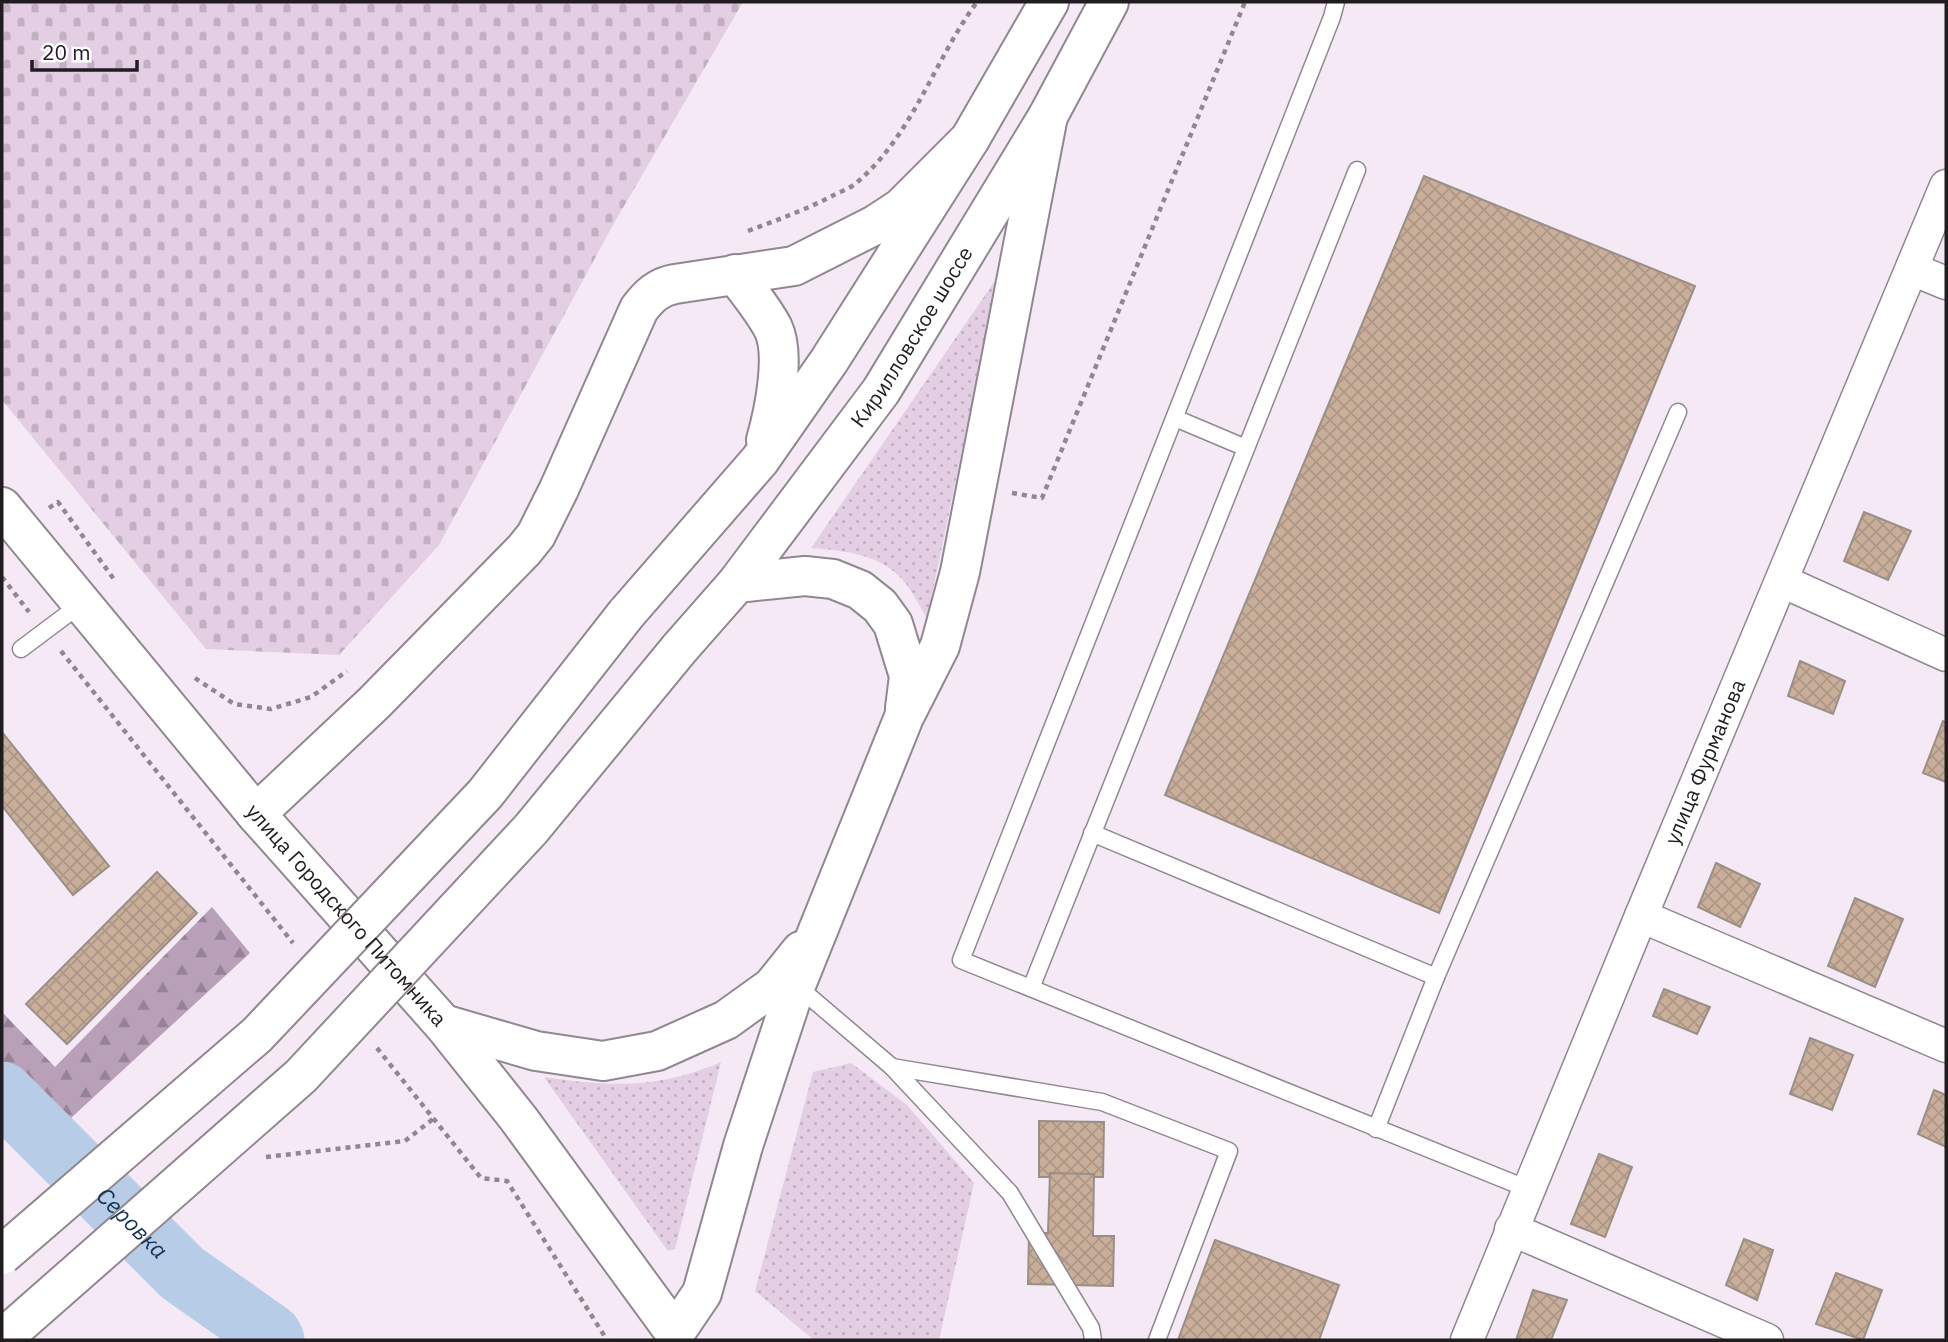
<svg xmlns="http://www.w3.org/2000/svg" width="1948" height="1342" font-family="'IBM Plex Sans',sans-serif">
  <defs>
    <pattern id="grass-dots" width="8" height="8" patternUnits="userSpaceOnUse" patternTransform="scale(1.75)"><rect width="8" height="8" fill="#e3cee3"/><path d="M2 2h.1M6 6h.1" fill="none" stroke="#c2b0c2" stroke-width="1.8" stroke-linecap="round"/></pattern>
    <pattern id="forest-firs" width="22" height="20" patternUnits="userSpaceOnUse" patternTransform="scale(1.75)"><rect width="22" height="20" fill="#b8a0b8"/><path d="M5 1l3.5 6h-7zM16 11l3.5 6h-7z" fill="#958295"/></pattern>
    <pattern id="cemetery-stones" width="16" height="16" patternUnits="userSpaceOnUse" patternTransform="scale(1.75)"><rect width="16" height="16" fill="#e3cee3"/><path d="M2 7V4a2 2 0 0 1 4 0v3zM10 15v-3a2 2 0 0 1 4 0v3z" fill="#c2b0c2"/></pattern>
    <pattern id="building-cross-hatch" width="8" height="8" patternUnits="userSpaceOnUse" patternTransform="scale(1.75)"><rect width="8" height="8" fill="#c9af99"/><path d="M0 0l8 8M0 8l8-8" fill="none" stroke="#ac9684"/></pattern>
  </defs>
  <rect width="100%" height="100%" fill="#f4e9f4"/>
  <g fill="url(#grass-dots)">
    <path d="M999 275 927 618C920 607 914 595 907 585 884 554 846 551 811 548Z"/>
    <path d="M721 1062 675 1249 668 1251 544 1077C610 1087 658 1089 721 1062Z"/>
    <polygon points="851,1063 907,1105 974,1183 939,1340 814,1340 755,1291 813,1072"/>
  </g>
  <polygon fill="url(#forest-firs)" points="212,907 250,953 58,1130 2,1080 2,1012 55,1067"/>
  <polygon fill="url(#cemetery-stones)" points="2,2 743,2 613,225 439,545 339,655 206,649 2,400"/>
  <g fill="none" stroke-linecap="round" stroke-linejoin="round">
    <path stroke="#b7cce6" stroke-width="63" id="s1" d="M2 1093 182 1273 270 1335 273 1340"/>
  </g>
  <g fill="url(#building-cross-hatch)" stroke="#9a8f87" stroke-width="2">
    <polygon points="1424,176 1695,286 1439,913 1165,795"/>
    <polygon points="1864,512 1911,531 1888,580 1844,561"/>
    <polygon points="1800,661 1845,681 1833,714 1788,696"/>
    <polygon points="1943,721 1946,723 1946,782 1923,773"/>
    <polygon points="2,732 109,866 73,895 2,806"/>
    <polygon points="1716,863 1760,884 1740,927 1698,907"/>
    <polygon points="157,872 197,913 67,1044 26,1004"/>
    <polygon points="1855,898 1903,919 1875,987 1828,966"/>
    <polygon points="1664,989 1710,1007 1697,1034 1653,1016"/>
    <polygon points="1810,1038 1853,1055 1832,1110 1790,1094"/>
    <polygon points="1934,1090 1946,1095 1946,1147 1918,1134"/>
    <polygon points="1039,1121 1104,1122 1103,1177 1039,1177"/>
    <polygon points="1599,1154 1632,1167 1605,1237 1571,1224"/>
    <polygon points="1050,1173 1094,1174 1093,1236 1114,1236 1113,1286 1028,1284 1029,1233 1048,1233"/>
    <polygon points="1744,1239 1773,1250 1757,1300 1726,1285"/>
    <polygon points="1215,1240 1339,1285 1319,1340 1178,1340"/>
    <polygon points="1836,1273 1882,1290 1863,1340 1816,1324"/>
    <polygon points="1533,1290 1567,1300 1551,1340 1516,1340"/>
  </g>
  <g fill="none" stroke-linecap="round" stroke-linejoin="round">
    <defs>
      <g id="service">
        <polyline points="1336,2 1332,17 961,960 1528,1189"/>
        <polyline points="1175,418 1246,448"/>
        <polyline points="21,649 81,604"/>
        <polyline points="1092,833 1436,977"/>
        <polyline points="796,985 892,1067 1010,1193 1091,1328 1093,1340"/>
        <polyline points="1031,988 1357,170"/>
        <polyline points="892,1067 1102,1102 1229,1151 1157,1340"/>
        <polyline points="1376,1129 1436,977 1678,412"/>
      </g>
      <g id="minor">
        <polyline points="1912,269 1946,283"/>
        <polyline points="1782,581 1946,655"/>
        <polyline points="1641,916 1946,1046"/>
        <polyline points="1511,1229 1767,1340"/>
        <path id="s2" d="M1467 1340 1641 916 1946 186"/>
      </g>
      <g id="primary">
        <path d="M735 274C748 291 763 309 773 328 786 355 774 412 766 440"/>
        <path id="s3" d="M2 507 256 814 443 1024 518 1118 675 1333 702 1293 743 1146 796 985 904 717 940 646 960 572 1048 116"/>
        <polyline points="737,583 805,576 833,579 860,590 880,606 893,624 909,676 905,708"/>
        <polyline points="626,614 760,460 829,361 970,139 1049,2"/>
        <path id="s4" d="M679 649 737 583 881 391 1048 116 1109 2"/>
        <path d="M256 814 374 703 524 550 536 535 559 489 639 309C649 296 658 287 675 284L794 266 875 225 901 208 970 139"/>
        <polyline points="443,1024 536,1051 603,1061 657,1051 726,1020 772,987 801,951"/>
      </g>
    </defs>
    <use href="#service" stroke="#918791" stroke-width="19"/>
    <use href="#minor" stroke="#918791" stroke-width="35"/>
    <use href="#primary" stroke="#918791" stroke-width="42"/>
    <g stroke="#908890" stroke-width="4.5" stroke-dasharray="5 5" stroke-linecap="butt">
      <path d="M748 231C777 220 805 210 832 196 839 192 849 189 855 184 913 136 934 60 977 2"/>
      <polyline points="1012,493 1042,498 1245,2"/>
      <polyline points="49,508 58,502 116,582"/>
      <polyline points="2,577 29,612"/>
      <polyline points="61,651 293,943"/>
      <polyline points="195,678 234,704 271,709 311,697 347,671"/>
      <polyline points="377,1048 481,1178 507,1181 607,1340"/>
      <polyline points="266,1157 405,1141 433,1119"/>
    </g>
    <use href="#service" stroke="#fff" stroke-width="16"/>
    <use href="#minor" stroke="#fff" stroke-width="32"/>
    <use href="#primary" stroke="#fff" stroke-width="38"/>
    <defs>
      <g id="primary-bridge">
        <polyline points="2,1255 257,1035 485,794 626,614"/>
        <polyline points="2,1339 301,1076 531,829 679,649"/>
      </g>
    </defs>
    <use href="#primary-bridge" stroke="#918791" stroke-width="42" stroke-linecap="butt"/>
    <use href="#primary-bridge" stroke="#fff" stroke-width="38"/>
  </g>
  <g text-anchor="middle" stroke-width="7" stroke-linejoin="round" paint-order="stroke">
    <g font-size="21" fill="#201c20" stroke="#fff">
      <text dy="7" stroke="none"><textPath href="#s4" startOffset="390">Кирилловское шоссе</textPath></text>
      <text dy="7" stroke="none"><textPath href="#s2" startOffset="625">улица Фурманова</textPath></text>
      <text dy="7" stroke="none"><textPath href="#s3" startOffset="534">улица Городского Питомника</textPath></text>
    </g>
    <g font-size="23" font-style="italic" fill="#123255" stroke="#fff">
      <text dy="8" stroke="none"><textPath href="#s1" startOffset="184">Серовка</textPath></text>
    </g>
  </g>
  <rect width="1948" height="1342" fill="none" stroke="#201c20" stroke-width="7"/>
  <path d="M32 60v10h105v-10" fill="none" stroke="#201c20" stroke-width="3.5"/>
  <text x="42" y="60" font-size="21" fill="#201c20" stroke="#ffffff" stroke-width="5" paint-order="stroke">20 m</text>
</svg>
